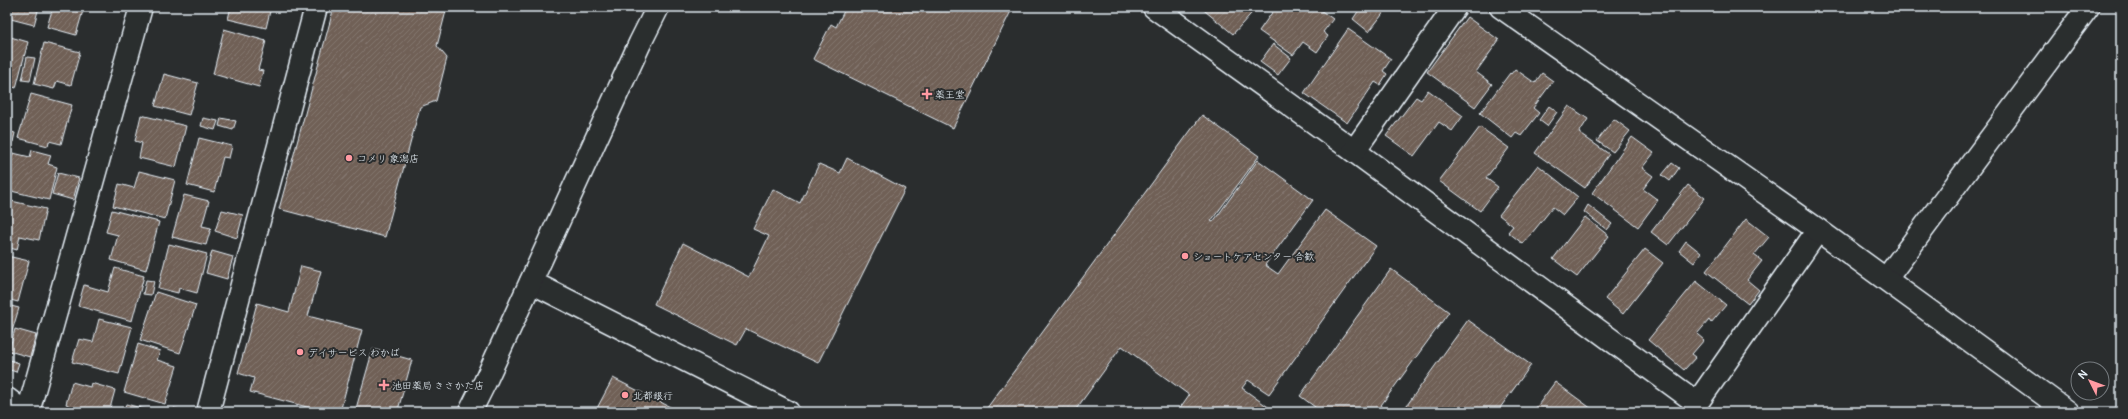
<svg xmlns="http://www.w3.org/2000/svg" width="2128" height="419" font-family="Pangolin,'Klee One',sans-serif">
  <defs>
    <pattern id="building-hatch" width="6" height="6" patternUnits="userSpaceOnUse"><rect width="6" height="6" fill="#706057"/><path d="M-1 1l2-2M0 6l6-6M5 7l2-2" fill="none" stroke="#847770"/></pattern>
  </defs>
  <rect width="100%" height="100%" fill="#2a2d2e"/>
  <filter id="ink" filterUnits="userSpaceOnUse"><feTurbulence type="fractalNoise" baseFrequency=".025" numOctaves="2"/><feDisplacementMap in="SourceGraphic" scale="8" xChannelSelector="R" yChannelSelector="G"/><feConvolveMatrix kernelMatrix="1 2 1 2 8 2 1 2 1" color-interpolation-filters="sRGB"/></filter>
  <g filter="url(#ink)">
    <g fill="url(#building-hatch)" stroke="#e8f1f8">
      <polygon points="7,7 39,7 34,25 7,18"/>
      <polygon points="53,7 84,7 76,35 47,27"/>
      <polygon points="231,7 271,7 266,28 228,19"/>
      <polygon points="334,7 447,7 437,46 447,58 436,101 420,107 385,237 279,209"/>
      <polygon points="846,7 1013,7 953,128 813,59 831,24 836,27"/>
      <polygon points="1200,7 1257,7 1233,34"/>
      <polygon points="1276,7 1316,7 1333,19 1323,32 1328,36 1317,52 1303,42 1293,55 1259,31"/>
      <polygon points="1361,7 1388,7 1369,32 1353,19"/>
      <polygon points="1424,7 1434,7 1431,12"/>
      <polygon points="1467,17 1499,40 1476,72 1492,84 1475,107 1427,72"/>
      <polygon points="224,29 266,41 258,70 263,71 259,87 213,74"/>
      <polygon points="1348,29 1391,59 1383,71 1387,74 1380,85 1375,82 1347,123 1304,93"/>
      <polygon points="7,36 28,42 16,88 7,85"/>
      <polygon points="44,43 80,52 71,85 57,81 54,89 34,84"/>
      <polygon points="1273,44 1291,58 1278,75 1260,62"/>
      <polygon points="27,57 35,58 30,81 22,80"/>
      <polygon points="1515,69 1535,83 1542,73 1553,81 1533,108 1539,113 1521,136 1516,133 1512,138 1480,113 1510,73 1511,74"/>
      <polygon points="164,74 198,83 189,115 155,106"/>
      <polygon points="1428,90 1463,116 1452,131 1439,122 1414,156 1386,136 1416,97 1421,100"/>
      <polygon points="31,94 72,105 61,144 49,141 48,146 18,138"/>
      <polygon points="1549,106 1557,112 1547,126 1539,120"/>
      <polygon points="1569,106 1588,119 1579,133 1609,154 1585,188 1535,153"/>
      <polygon points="141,115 186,126 176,167 139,158 142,143 135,141"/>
      <polygon points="1202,115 1259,156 1211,221 1213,222 1258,160 1313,200 1265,265 1278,274 1325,210 1376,246 1269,394 1248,380 1242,388 1275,412 1177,412 1189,395 1122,346 1074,412 984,412"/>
      <polygon points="203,118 218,121 215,130 201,126"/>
      <polygon points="221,118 236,121 233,130 219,126"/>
      <polygon points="1614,119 1630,131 1613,152 1597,141"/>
      <polygon points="1480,127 1509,148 1486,178 1498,187 1480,211 1439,181"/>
      <polygon points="7,131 15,133 13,142 7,141"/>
      <polygon points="1632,137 1654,153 1642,168 1653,176 1643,189 1658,200 1638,227 1592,193"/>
      <polygon points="199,138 232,146 229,158 223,157 214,192 187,185"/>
      <polygon points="32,150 51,155 48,164 57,167 49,200 7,190 7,175 13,153 30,157"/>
      <polygon points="847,158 905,189 818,363 746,329 737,345 654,304 683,243 749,277 769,236 753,229 773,189 800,203 819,164 840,173"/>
      <polygon points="1672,163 1679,168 1670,181 1662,175"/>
      <polygon points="1538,165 1578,197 1563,215 1553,207 1523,244 1508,232 1513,226 1499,215"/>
      <polygon points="139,171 175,180 165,219 113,206 119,184 134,188"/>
      <polygon points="58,173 79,178 73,200 52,194"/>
      <polygon points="1688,185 1705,198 1668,245 1651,232"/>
      <polygon points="184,195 209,201 202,226 211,228 206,245 172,237"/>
      <polygon points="7,200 46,209 39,240 20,236 17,250 7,247"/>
      <polygon points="1588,205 1612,224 1607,230 1584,212"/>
      <polygon points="112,210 159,222 146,270 111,260 118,235 106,232"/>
      <polygon points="222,210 243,215 237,238 215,231"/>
      <polygon points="1585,217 1609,236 1577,277 1553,259"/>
      <polygon points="1746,219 1769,237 1754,255 1762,261 1747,280 1759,290 1748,304 1706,271"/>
      <polygon points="1686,241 1701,253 1694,263 1679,251"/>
      <polygon points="169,244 207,254 197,293 179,288 178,293 158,288"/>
      <polygon points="1645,249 1663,263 1623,314 1605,299"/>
      <polygon points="212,251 233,257 227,279 206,273"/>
      <polygon points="7,256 29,261 18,302 7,299"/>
      <polygon points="301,266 321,271 308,316 362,330 340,412 326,412 250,392 254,378 238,373 257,303 289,312"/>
      <polygon points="115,268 144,276 132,321 78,306 84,285 108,292"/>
      <polygon points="1391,269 1449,312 1376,412 1312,412 1315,407 1300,396"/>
      <polygon points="146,280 154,281 151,295 143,294"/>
      <polygon points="1696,281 1726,305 1711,323 1709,320 1697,334 1704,340 1692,354 1696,357 1684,370 1648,340"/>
      <polygon points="156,292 196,305 180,353 140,340"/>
      <polygon points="7,305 19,308 7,348"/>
      <polygon points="99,319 132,327 119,374 72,362 79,339 93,342"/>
      <polygon points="1468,320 1531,365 1497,412 1402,412"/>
      <polygon points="15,329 36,335 30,357 9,351"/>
      <polygon points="138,344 160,351 157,360 177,366 165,404 124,392"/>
      <polygon points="373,349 412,360 398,410 404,412 355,412"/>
      <polygon points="10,360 19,363 16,372 7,369"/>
      <polygon points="613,378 680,412 595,412"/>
      <polygon points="72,382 90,387 91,383 115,390 109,412 68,412 70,406 66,404"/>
      <polygon points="1555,382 1596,412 1533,412"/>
      <polygon points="126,404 156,412 123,412"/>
      <polygon points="174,408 187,412 173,412"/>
    </g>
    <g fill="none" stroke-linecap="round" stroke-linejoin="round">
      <defs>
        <g id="minor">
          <polyline points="1154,7 1354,151 1697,403 1818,230"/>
          <polyline points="1354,151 1455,7"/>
          <polyline points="1886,279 2088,7"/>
          <polyline points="531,282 788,412"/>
          <polyline points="7,399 24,412"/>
          <polyline points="28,412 141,7"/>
          <polyline points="208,412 316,7"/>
        </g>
        <g id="tertiary">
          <polyline points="1501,7 1818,230 2068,412"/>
          <polyline points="470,412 485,382 640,43 658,7"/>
        </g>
      </defs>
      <use href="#minor" stroke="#e8f1f8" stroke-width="25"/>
      <use href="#tertiary" stroke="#e8f1f8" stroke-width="25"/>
      <use href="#minor" stroke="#2a2d2e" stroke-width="22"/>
      <use href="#tertiary" stroke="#2a2d2e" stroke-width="22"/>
    </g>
  </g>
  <g fill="#ff9aa2" stroke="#2a2d2e" stroke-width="1.5">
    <path d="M925 88h4v4h4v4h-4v4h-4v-4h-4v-4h4z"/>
    <circle cx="349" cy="158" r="4"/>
    <circle cx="1185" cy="256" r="4"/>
    <circle cx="300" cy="352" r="4"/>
    <path d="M382 379h4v4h4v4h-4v4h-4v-4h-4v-4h4z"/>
    <circle cx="625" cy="395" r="4"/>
  </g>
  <g text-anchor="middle" stroke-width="4" stroke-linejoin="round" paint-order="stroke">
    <g font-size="10" fill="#e8f1f8" stroke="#2a2d2e" text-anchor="start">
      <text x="935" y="98">薬王堂</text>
      <text x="357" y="162">コメリ 象潟店</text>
      <text x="1193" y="260">ショートケアセンター 合歓</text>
      <text x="308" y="356">デイサービス わかば</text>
      <text x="392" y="389">池田薬局 きさかた店</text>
      <text x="633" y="399">北都銀行</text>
    </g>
  </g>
  <rect width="2128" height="419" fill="none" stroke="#2a2d2e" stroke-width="24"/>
  <rect x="12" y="12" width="2104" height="395" fill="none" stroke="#e8f1f8" stroke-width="1.5" filter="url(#ink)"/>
  <g transform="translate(2090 381) rotate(312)"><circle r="19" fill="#2a2d2e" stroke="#767b7f"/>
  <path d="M0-3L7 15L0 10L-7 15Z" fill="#ff9aa2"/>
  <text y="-6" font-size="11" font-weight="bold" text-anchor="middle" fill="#e8f1f8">N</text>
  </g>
</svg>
